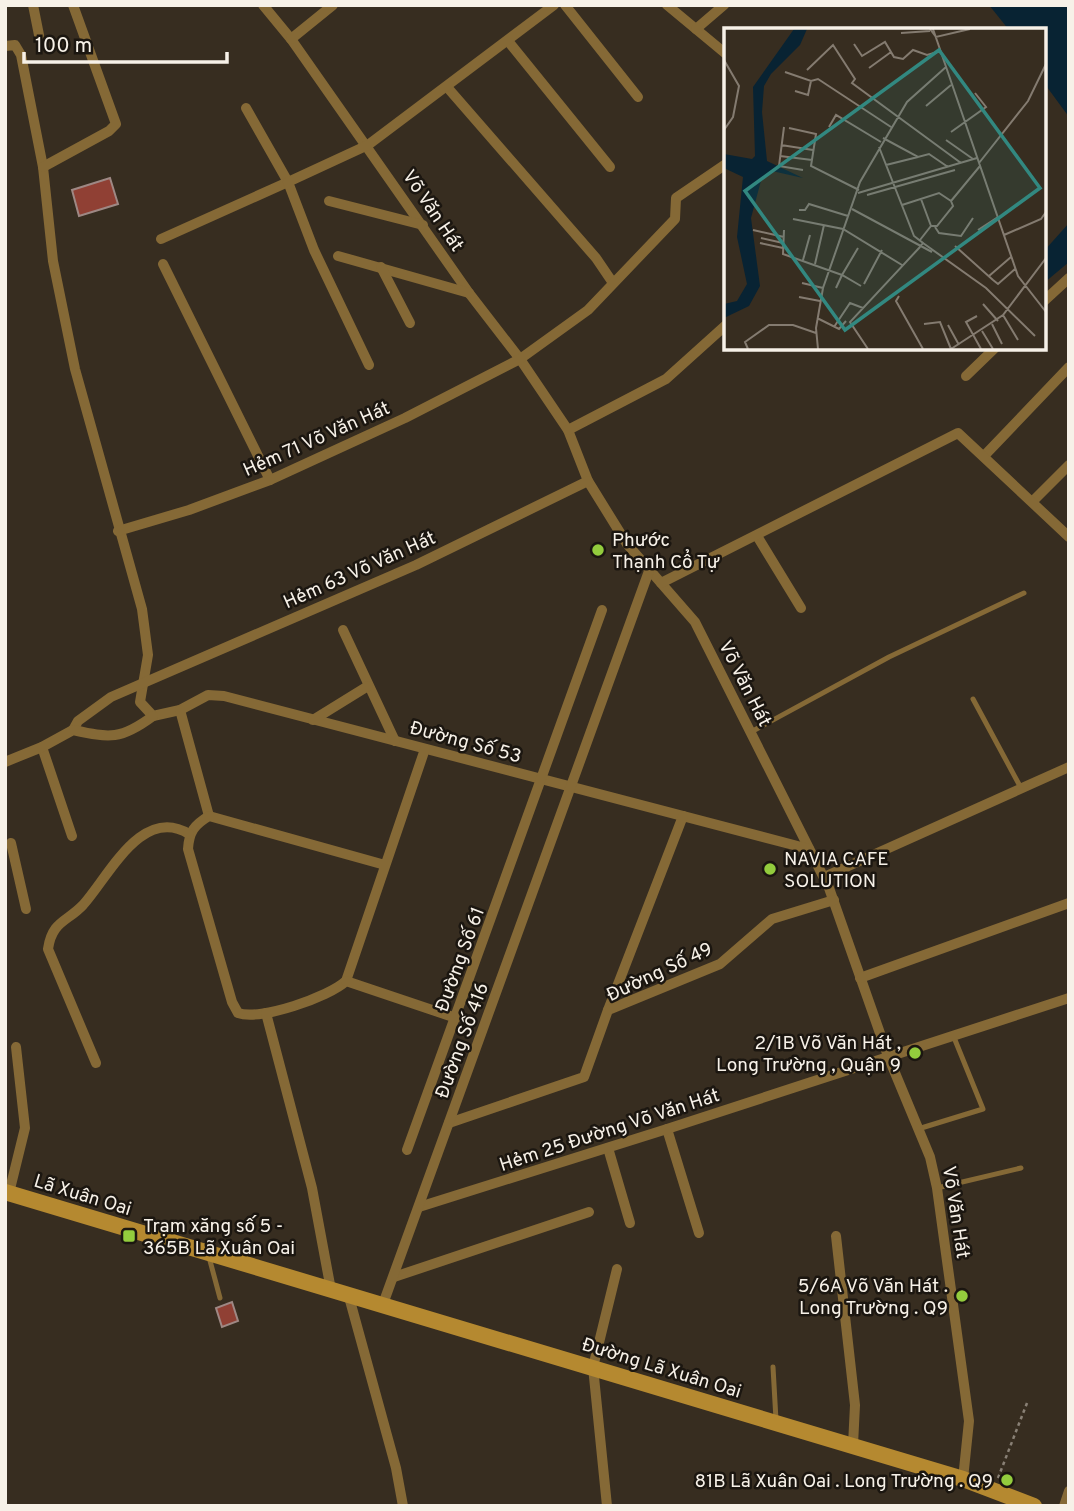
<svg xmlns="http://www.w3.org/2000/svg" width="1074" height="1511" font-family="Overpass,sans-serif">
  <rect width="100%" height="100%" fill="#372d20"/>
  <g fill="#082333">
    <polygon points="989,5 1069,5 1069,117 1044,83 1044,30 1009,30"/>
    <polygon points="1069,223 1069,262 1044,283 1044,251"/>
  </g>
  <g fill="#904034" stroke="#9e8884" stroke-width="2">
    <polygon points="110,178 118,204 79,216 72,190"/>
    <polygon points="232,1302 238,1321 222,1327 216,1308"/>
  </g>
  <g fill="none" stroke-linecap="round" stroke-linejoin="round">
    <polyline stroke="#898075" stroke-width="2.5" stroke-dasharray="3.5 3.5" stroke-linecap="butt" points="998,1478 1027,1403"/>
    <g stroke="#856936" stroke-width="5">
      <polyline points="973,699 1021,788"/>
      <polyline points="751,732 889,657 1024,593"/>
      <polyline points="918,1129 983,1109 953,1035"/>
      <polyline points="937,1188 1021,1168"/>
      <polyline points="209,1257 220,1298"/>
      <polyline points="773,1367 776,1420"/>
    </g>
    <g stroke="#856936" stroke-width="10">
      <polyline points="33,5 39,35"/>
      <polyline points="263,5 291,39 469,293 520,359 568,430 588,481 627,544 695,622 829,888 888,1056 930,1157 937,1188 969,1421 963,1479"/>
      <polyline points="565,5 638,97"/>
      <polyline points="667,5 726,54"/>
      <polyline points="696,29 724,5"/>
      <polyline points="291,39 333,5"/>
      <polyline points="508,41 610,167"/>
      <polyline points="5,46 15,45 21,55 43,167 53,261 75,369 142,609 148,655 140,702 153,716 180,710 208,695 224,696 809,849"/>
      <polyline points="447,87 596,258 613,283"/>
      <polyline points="43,167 109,131 116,124 73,5"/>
      <polyline points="329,201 423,225"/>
      <polyline points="161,239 288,182 246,108"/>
      <polyline points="338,256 469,293"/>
      <polyline points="163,264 270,480"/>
      <polyline points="381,267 410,323"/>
      <polyline points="1044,301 1069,278"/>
      <polyline points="369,365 314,250 288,182 368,145 554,5"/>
      <polyline points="966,376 995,348"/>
      <polyline points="568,430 666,379 726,325"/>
      <polyline points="984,456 1069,367"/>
      <polyline points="1033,501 1069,465"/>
      <polyline points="118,531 189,510 270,480 405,418 520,359 588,310 675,219 676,198 726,164"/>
      <polyline points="757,536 801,608"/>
      <polyline points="661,583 958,433 1069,537"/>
      <polyline points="343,630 395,741"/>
      <polyline points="180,710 209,816"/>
      <polyline points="313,720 368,686"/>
      <polyline points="73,730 78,721 111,697 416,565 588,481"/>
      <polyline points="42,747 72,836"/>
      <path d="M5 762 42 747 73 730C110 738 121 740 153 716"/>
      <polyline points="11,843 26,909"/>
      <path d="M385 865 209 816C194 825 189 832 188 849L232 1002 238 1013C260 1021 329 997 346 981L425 749"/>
      <polyline points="824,877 1069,767"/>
      <polyline points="860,978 1069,903"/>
      <polyline points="346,981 456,1018"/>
      <polyline points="608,1010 683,816"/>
      <polyline points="266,1013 312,1188 331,1290"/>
      <path d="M96 1063 48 949C52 921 67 922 83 905 109 876 142 805 189 834"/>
      <polyline points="449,1123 584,1077 608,1010 720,964 772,919 834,900"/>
      <polyline points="667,1129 699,1233"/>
      <polyline points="608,1148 630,1223"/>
      <polyline points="407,1150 602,610"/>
      <polyline points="9,1193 25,1128 16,1047"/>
      <polyline points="419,1207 667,1129 1069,998"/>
      <polyline points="836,1236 855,1405 853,1445"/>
      <polyline points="394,1277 589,1212"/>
      <polyline points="349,1297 396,1468 403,1506"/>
      <polyline points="383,1304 649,571"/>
      <polyline points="607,1506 593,1367 617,1269"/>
      <polyline points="1064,1506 1069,1491"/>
    </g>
    <polyline stroke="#b58930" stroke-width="16" points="5,1192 963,1479 1034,1506"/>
  </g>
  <g fill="#93cc3d" stroke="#1b1610" stroke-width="2.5">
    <circle cx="598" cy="550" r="7"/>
    <circle cx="770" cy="869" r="7"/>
    <circle cx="915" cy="1053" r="7"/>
    <rect x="122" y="1229" width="14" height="14" rx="3.5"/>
    <circle cx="962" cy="1296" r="7"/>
    <circle cx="1007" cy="1480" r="7"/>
  </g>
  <g text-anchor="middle" stroke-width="5" stroke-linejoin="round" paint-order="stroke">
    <g font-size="19" fill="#f7f1e8" stroke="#1b1610">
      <text transform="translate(434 210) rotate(56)" y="7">Võ Văn Hát</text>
      <text transform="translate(316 438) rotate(-24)" y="7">Hẻm 71 Võ Văn Hát</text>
      <text transform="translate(359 569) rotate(-24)" y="7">Hẻm 63 Võ Văn Hát</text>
      <text transform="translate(746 683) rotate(63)" y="7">Võ Văn Hát</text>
      <text transform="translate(466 741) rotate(15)" y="7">Đường Số 53</text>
      <text transform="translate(459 959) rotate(-70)" y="7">Đường Số 61</text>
      <text transform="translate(659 971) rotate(-25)" y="7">Đường Số 49</text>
      <text transform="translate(461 1040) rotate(-70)" y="7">Đường Số 416</text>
      <text transform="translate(609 1129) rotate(-18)" y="7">Hẻm 25 Đường Võ Văn Hát</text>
      <text transform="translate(83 1194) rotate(17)" y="7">Lã Xuân Oai</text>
      <text transform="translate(957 1212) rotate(81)" y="7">Võ Văn Hát</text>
      <text transform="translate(662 1367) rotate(17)" y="7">Đường Lã Xuân Oai</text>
    </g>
    <g font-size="19" fill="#f7f1e8" stroke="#1b1610" text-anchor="start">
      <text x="612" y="546">Phước<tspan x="612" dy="22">Thạnh Cổ Tự</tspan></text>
      <text x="784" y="865">NAVIA CAFE<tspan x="784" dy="22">SOLUTION</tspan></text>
      <text x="901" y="1049" text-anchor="end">2/1B Võ Văn Hát ,<tspan x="901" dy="22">Long Trường , Quận 9</tspan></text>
      <text x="143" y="1232">Trạm xăng số 5 -<tspan x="143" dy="22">365B Lã Xuân Oai</tspan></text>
      <text x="948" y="1292" text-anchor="end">5/6A Võ Văn Hát .<tspan x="948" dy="22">Long Trường . Q9</tspan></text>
      <text x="993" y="1487" text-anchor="end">81B Lã Xuân Oai . Long Trường . Q9</text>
    </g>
  </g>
  <g transform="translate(724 28)">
    <rect width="322" height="322" fill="#372d20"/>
    <path d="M70 1H83L76 17 47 46 40 58 38 84 43 133 79 150 48 143 38 149 27 190 36 258 25 278 0 290V276L13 273 23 256 13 209 19 149 0 140V126L28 131 31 128 29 59Z" fill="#082333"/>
    <path fill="none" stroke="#847b70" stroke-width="2" d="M206 1 212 9 246 1M209 1 294 248 322 284M177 5 206 3M130 16 138 28 161 14 170 29 179 31 189 22 203 27 217 23M0 32 15 58 9 89 0 102M145 40 167 24M83 42 109 17 131 51 128 55 237 135M61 44 87 53 94 51 167 99M71 63 84 67 87 53M202 78 227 57M60 99 55 138 79 142M105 99 112 87 157 114M65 100 92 106 87 138 135 162M227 104 262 79 251 65M159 110 194 129 205 126 224 139M222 112 249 131M57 117 89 122M155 119 190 208 199 215 196 219M56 128 88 132M255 135 304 73 322 36M162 137 194 129M134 165 253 130M143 167 231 142M197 171 207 198M178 177 215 165 227 173M128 181 208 224M75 182H81L85 176 124 188M69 191 119 201 178 237M211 199 215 205 237 208 249 190M29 202 60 209M60 202 59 226 118 247 134 220M254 202 274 189M280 207 317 191 322 184M37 210 59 215M196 212 207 198H213L229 178 227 173 256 138M36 215 59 220M199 215 262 260 311 308M231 218 269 252M79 232 86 207M91 236 100 197M265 248 287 229M269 252 274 256 291 241M78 255 99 260M140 256 158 222M112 260 118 247 137 258M175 268 172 273 199 321M75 269 96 273M259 276 274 293M279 287 294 312M253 288 242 294 257 321M93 290 115 301 122 293M200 296 216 294 227 321M268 296 278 316M224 297 235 317M110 299 126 275 139 280M258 303 269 321M24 321 21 314 45 297H69L92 305M94 321 92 300 99 260 136 154 183 74 222 39M144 321 126 294 196 219M227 321 279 287 322 230"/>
    <path fill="#328880" fill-opacity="0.15" stroke="#328880" stroke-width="3.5" d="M215 22 316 160 121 302 21 163Z"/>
    <rect width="322" height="322" fill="none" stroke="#f7f1e8" stroke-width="3.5"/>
  </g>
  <rect width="1074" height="1511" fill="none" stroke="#f7f1e8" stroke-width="14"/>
  <path d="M24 52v10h203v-10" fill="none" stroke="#f7f1e8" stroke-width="3.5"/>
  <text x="35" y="52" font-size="21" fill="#f7f1e8" stroke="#1b1610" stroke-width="5" paint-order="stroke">100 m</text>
</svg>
